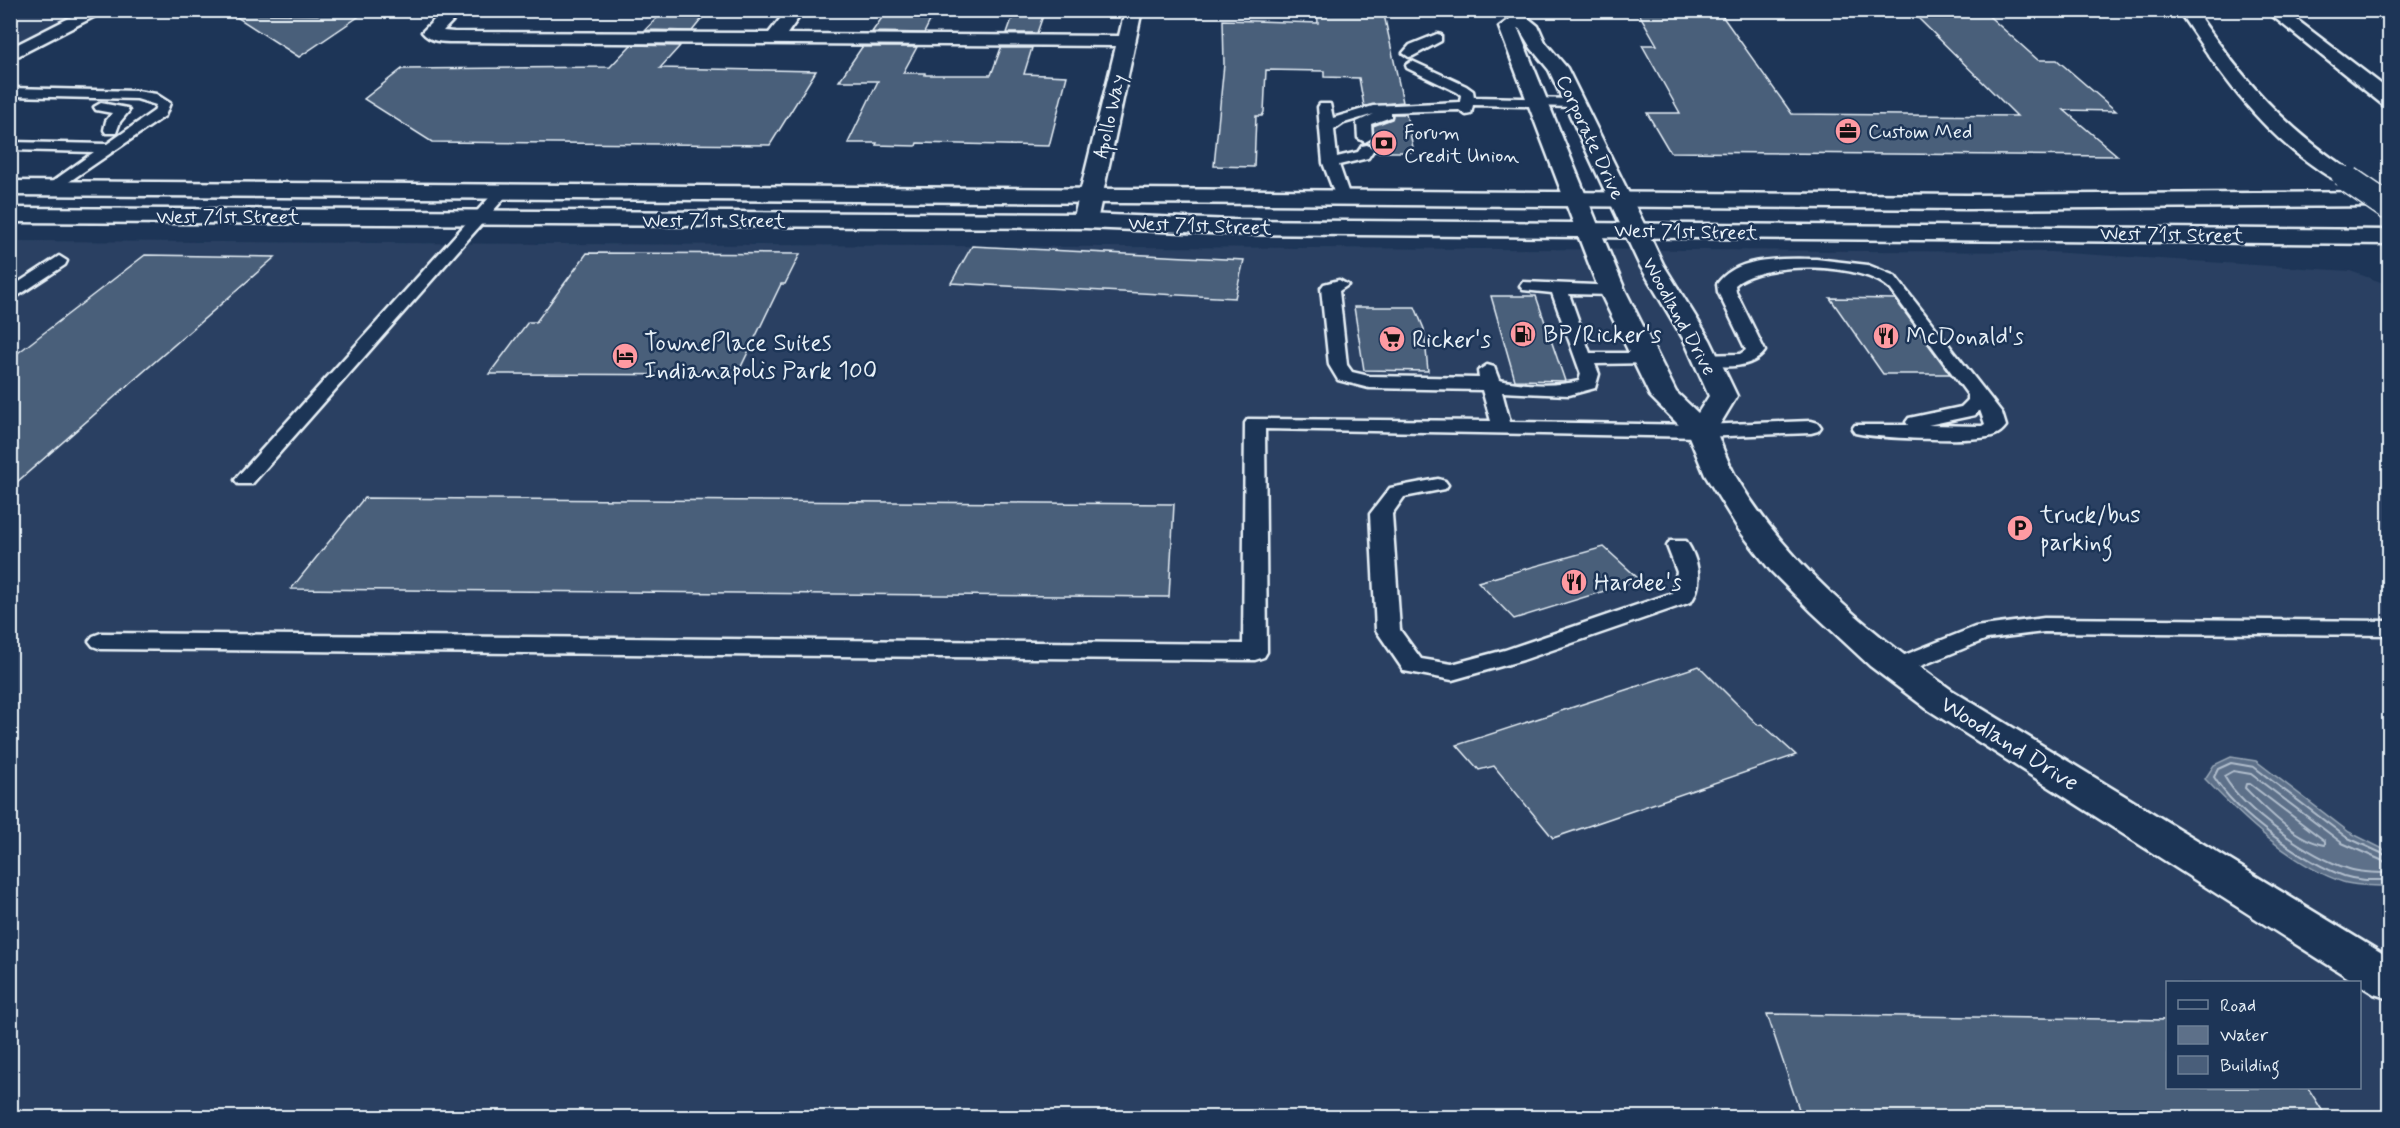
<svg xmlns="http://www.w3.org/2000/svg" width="2400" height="1128" font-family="Mynerve,sans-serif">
  <rect width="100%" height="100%" fill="#1d3557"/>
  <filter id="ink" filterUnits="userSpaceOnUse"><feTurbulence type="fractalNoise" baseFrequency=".0167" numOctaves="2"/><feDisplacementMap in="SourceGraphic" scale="12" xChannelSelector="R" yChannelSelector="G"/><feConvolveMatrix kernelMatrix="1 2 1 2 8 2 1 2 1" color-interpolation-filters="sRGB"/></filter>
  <g filter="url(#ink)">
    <g fill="#2a4162" fill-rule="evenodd">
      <polygon points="11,10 78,10 78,11 11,45"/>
      <path d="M11 241 2050 252 2350 271 2389 285V1117L11 1118ZM2168 982H2360V1088H2168Z"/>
    </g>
    <path fill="#5d7089" stroke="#95a4b5" stroke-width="1.5" d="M2231 757 2256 761 2349 832 2389 852V886C2375 886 2357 886 2343 882 2291 865 2242 817 2205 779L2214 765Z"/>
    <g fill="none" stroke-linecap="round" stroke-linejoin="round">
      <g stroke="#b0bdcc" stroke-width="2">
        <path d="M2246 784H2250L2325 841V845C2295 840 2266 809 2245 788Z"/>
        <path d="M2390 857 2346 837 2254 767 2231 763 2218 769 2214 777C2237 815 2303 861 2344 876 2359 881 2375 880 2390 880"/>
        <path d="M2390 864 2342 843 2251 774 2233 771 2224 776C2244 811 2310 857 2349 869 2362 873 2376 873 2390 873"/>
      </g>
    </g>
    <g fill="#495e7a" stroke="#e8f1f8" stroke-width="1.5">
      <polygon points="1015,10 1045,10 1037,33 1007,33"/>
      <polygon points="1317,10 1383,10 1403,102 1364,106 1359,78 1324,77 1324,71 1266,70 1264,112 1262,116 1256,116 1254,167 1214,166 1224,64 1223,20 1318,23"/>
      <polygon points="1637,10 1718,10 1792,114 2017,116 1910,10 1982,10 2038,60 2057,60 2116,111 2064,110 2118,156 1670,152 1647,113 1680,113 1642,45 1657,45"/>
      <polygon points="929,11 934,13 924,33 872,32 886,12"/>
      <polygon points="232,14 361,15 299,57"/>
      <polygon points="705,15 692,31 645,30 659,16"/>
      <polygon points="631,45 680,46 660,68 816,71 770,145 432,142 364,99 402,69 610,67"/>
      <polygon points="862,47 917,47 903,73 925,73 925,75 991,75 1001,48 1032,48 1024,74 1067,76 1049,146 917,143 916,146 876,145 877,143 848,143 878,81 839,81"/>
      <polygon points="1393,114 1406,114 1414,152 1375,152 1376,148 1370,144 1374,138 1373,126 1392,119"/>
      <polygon points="972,246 1244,260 1235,298 951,283"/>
      <polygon points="587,253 800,254 785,284 781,284 737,375 489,374 528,322 536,322"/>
      <polygon points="145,255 275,257 10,488 10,359"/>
      <polygon points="1491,296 1536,296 1565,381 1515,380"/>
      <polygon points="1830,298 1895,299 1950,374 1883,374"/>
      <polygon points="1354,307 1415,307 1424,329 1428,371 1364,370"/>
      <polygon points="364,498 1174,504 1169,597 291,589"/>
      <polygon points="1604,547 1640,580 1514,619 1478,582"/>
      <polygon points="1699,666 1758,725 1762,724 1796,755 1553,838 1494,766 1479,770 1457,745"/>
      <polygon points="1767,1014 2168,1020 2168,1088 2308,1088 2327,1118 1802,1118"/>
    </g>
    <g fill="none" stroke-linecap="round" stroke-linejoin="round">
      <defs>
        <g id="service">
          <polygon points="1437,34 1441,35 1441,41 1413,56 1409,57 1403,53 1410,45"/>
          <polygon points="1412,61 1466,86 1473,91 1474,97 1574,99 1581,103 1574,107 1473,105 1471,114 1466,115 1459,110 1391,112 1391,117 1371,124 1372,138 1365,142 1358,138 1357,122 1374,114 1344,123 1334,130 1337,157 1358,152 1362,146 1367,145 1374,149 1368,158 1339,165 1350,197 1347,200 1337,200 1323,163 1318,107 1320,104 1330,104 1333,118 1373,106 1460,102 1461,95 1457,92 1407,68 1406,65"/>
          <polygon points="10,88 137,91 156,94 170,103 165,116 51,194 46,192 43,189 46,186 94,152 10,150 10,142 107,144 154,111 156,105 137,99 10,96"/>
          <polygon points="101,103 127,108 129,111 120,122 116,133 106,133 104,130 106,121 112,113 96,110 94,107"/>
          <polygon points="503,186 511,191 508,194 252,484 238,484 235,480 238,476 498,188"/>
          <polygon points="59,256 67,261 65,265 10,301 10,288"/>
          <path d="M1816 259 1868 265 1895 276 2002 413 2006 426C2003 430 2000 433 1995 435 1977 443 1876 438 1855 433L1852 429 1855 425H1908L1906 422 1909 418 1961 407 1968 400V395L1891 290C1866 262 1762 260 1735 285L1736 292 1765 351C1752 370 1720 368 1699 363L1697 359 1699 355 1740 354 1746 350 1718 292 1717 284C1738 255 1784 259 1816 259ZM1980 410 1985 424 1982 426 1928 425 1975 415Z"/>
          <path d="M1339 280 1348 285 1339 291 1347 365 1352 372 1369 376 1479 378 1478 371 1487 365 1494 367 1499 380C1523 385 1555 387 1579 381L1581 374 1552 293 1523 290 1520 286 1523 282 1618 286 1621 290 1618 294 1612 295 1569 294 1590 353H1644L1653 359 1651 363 1595 364 1599 374 1595 388 1569 395 1502 392 1510 422 1701 425 1811 421 1818 423 1821 427 1818 431 1811 433 1701 437 1265 429 1267 652 1264 657 1255 660 101 649 93 646 89 641 93 636 101 633 1243 644 1245 423 1248 419 1491 421 1482 390 1369 388 1338 380 1329 365 1321 288 1324 284Z"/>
          <path d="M1438 479 1445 481 1448 485 1445 489 1404 497 1392 514 1400 630 1421 659 1452 664 1505 650 1672 593 1677 572 1667 546 1670 541H1686C1698 559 1704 583 1691 602L1523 660 1452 680 1404 671 1376 630 1370 514 1390 488Z"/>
          <polygon points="2044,618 2390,621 2390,635 2044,632 1987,639 1896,676 1887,674 1884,668 1887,662 1975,627"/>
        </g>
        <g id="minor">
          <path d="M444 10H463L443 31 454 32 769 33 787 10H804L787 34 1119 36 1125 10H1142L1097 221 1093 226H1077L1073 221 1116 46 454 42C442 42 430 42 422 32Z"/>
          <path d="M1588 223 1596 225 1600 230 1625 290 1676 392 1698 413 1709 396 1684 340 1639 264 1623 230 1627 225H1643L1647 230 1663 264 1710 340 1737 396 1716 431C1722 446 1728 463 1736 477 1789 566 1870 632 1953 691L2390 958V999L2374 994 1927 709 1870 666 1812 612 1770 570 1739 530 1705 475 1688 434 1650 396 1599 290 1576 230 1580 225Z"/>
        </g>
        <g id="tertiary">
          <polygon points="85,10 107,10 10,60 10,48"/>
          <polygon points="1508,10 1525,10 1527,17 1538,26 1545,42 1567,68 1647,230 1643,235 1627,235 1623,230 1549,70 1531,48 1519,28 1518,29 1600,230 1596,235 1580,235 1576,230 1499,27 1510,19"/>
        </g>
        <g id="secondary">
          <polygon points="10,181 1967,195 2390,192 2390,206 1967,209 10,195"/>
          <polygon points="10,208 1085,214 1233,220 2390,230 2390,244 1233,234 1085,228 10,222"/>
        </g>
        <g id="motorway">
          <path d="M2178 10H2195C2240 76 2282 126 2349 170L2352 175 2349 180C2334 183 2324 173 2312 165 2255 126 2216 67 2178 10Z"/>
          <polygon points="2265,10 2284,10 2390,91 2390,107 2383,105"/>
          <polygon points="2368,10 2390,10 2390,22"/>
        </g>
      </defs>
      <use href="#service" stroke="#e8f1f8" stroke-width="5"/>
      <use href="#minor" stroke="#e8f1f8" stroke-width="5"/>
      <use href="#tertiary" stroke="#e8f1f8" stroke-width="5"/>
      <use href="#secondary" stroke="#e8f1f8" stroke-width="5"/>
      <use href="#motorway" stroke="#e8f1f8" stroke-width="5"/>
      <use href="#service" fill="#1d3557" fill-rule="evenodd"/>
      <use href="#minor" fill="#1d3557" fill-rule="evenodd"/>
      <use href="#tertiary" fill="#1d3557" fill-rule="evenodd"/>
      <use href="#secondary" fill="#1d3557" fill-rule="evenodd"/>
      <use href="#motorway" fill="#1d3557" fill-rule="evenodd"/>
      <defs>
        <polyline id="motorway-bridge-far1" points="2341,175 2351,182"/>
        <polyline id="motorway-bridge" points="2349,180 2390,208"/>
      </defs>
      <use href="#motorway-bridge-far1" stroke="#e8f1f8" stroke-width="22" stroke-linecap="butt"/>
      <use href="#motorway-bridge" stroke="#e8f1f8" stroke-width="29" stroke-linecap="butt"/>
      <use href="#motorway-bridge-far1" stroke="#1d3557" stroke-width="20"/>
      <use href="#motorway-bridge" stroke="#1d3557" stroke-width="26"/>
    </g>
  </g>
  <defs>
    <symbol id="office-disc" viewBox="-11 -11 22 22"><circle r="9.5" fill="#ff9aa2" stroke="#1d3557"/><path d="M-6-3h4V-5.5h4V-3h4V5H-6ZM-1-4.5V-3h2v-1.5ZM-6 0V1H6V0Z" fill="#111"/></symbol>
    <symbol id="bank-disc" viewBox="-11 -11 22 22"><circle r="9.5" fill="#ff9aa2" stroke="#1d3557"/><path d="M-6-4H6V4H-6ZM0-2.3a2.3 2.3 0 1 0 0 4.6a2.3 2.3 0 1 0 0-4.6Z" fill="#111"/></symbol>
    <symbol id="fuel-disc" viewBox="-11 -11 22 22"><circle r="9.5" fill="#ff9aa2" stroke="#1d3557"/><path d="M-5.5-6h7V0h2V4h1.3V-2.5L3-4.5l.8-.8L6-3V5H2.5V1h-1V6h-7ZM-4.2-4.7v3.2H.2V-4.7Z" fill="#111"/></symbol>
    <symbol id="restaurant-disc" viewBox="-11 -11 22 22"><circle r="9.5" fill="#ff9aa2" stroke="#1d3557"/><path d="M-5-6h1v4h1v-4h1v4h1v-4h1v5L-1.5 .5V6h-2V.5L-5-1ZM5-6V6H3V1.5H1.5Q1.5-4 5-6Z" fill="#111"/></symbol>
    <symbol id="supermarket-disc" viewBox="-11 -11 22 22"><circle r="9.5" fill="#ff9aa2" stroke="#1d3557"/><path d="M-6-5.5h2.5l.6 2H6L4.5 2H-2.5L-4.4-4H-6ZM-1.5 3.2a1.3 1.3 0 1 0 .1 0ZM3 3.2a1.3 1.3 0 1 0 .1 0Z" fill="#111"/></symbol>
    <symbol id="hotel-disc" viewBox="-11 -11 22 22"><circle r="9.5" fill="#ff9aa2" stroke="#1d3557"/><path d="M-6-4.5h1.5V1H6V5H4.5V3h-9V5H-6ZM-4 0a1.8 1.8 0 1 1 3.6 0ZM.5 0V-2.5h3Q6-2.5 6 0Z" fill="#111"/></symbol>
    <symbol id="parking-disc" viewBox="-11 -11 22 22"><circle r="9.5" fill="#ff9aa2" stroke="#1d3557"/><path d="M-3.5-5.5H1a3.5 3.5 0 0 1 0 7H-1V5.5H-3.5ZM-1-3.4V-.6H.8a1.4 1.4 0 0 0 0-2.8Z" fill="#111"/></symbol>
  </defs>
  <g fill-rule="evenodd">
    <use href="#office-disc" x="1833" y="116" width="30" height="30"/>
    <use href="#bank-disc" x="1369" y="128" width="30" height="30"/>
    <use href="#fuel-disc" x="1508" y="319" width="30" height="30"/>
    <use href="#restaurant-disc" x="1871" y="321" width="30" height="30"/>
    <use href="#supermarket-disc" x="1377" y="324" width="30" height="30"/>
    <use href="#hotel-disc" x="610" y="341" width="30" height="30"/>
    <use href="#parking-disc" x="2005" y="513" width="30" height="30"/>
    <use href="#restaurant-disc" x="1559" y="567" width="30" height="30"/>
  </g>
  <g text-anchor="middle" stroke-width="5" stroke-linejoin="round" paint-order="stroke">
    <g font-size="20" fill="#e8f1f8" stroke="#1d3557">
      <text transform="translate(1109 116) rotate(-77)" y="7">Apollo Way</text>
      <text transform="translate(1591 137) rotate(65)" y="7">Corporate Drive</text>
      <text x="228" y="223">West 71st Street</text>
      <text x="714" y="227">West 71st Street</text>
      <text transform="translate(1200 225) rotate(2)" y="7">West 71st Street</text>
      <text transform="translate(1686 231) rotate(1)" y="7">West 71st Street</text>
      <text transform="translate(2172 234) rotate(1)" y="7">West 71st Street</text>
      <text transform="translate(1680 316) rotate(61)" y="7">Woodland Drive</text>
    </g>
    <g font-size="20" fill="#e8f1f8" stroke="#1d3557" text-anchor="start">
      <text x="1868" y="138">Custom Med</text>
      <text x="1404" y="139">Forum<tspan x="1404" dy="23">Credit Union</tspan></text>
    </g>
    <g font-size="24" fill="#e8f1f8" stroke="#1d3557" text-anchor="start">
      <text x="1543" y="342">BP/Ricker's</text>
      <text x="1906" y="344">McDonald's</text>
      <text x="1412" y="347">Ricker's</text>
      <text x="644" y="350">TownePlace Suites<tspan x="644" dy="28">Indianapolis Park 100</tspan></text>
      <text x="2040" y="522">truck/bus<tspan x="2040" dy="28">parking</tspan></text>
      <text x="1594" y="590">Hardee's</text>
    </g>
    <g font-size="24" fill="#e8f1f8" stroke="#1d3557">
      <text transform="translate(2010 743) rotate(32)" y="8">Woodland Drive</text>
    </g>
  </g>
  <rect width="2400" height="1128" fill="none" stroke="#1d3557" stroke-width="36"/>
  <rect x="18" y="18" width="2364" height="1092" fill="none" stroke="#e8f1f8" stroke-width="2" filter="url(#ink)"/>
  <rect x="2166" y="981" width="195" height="108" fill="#1d3557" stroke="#6e8097" stroke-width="1.5"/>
  <rect x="2178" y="1000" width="30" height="9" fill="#1d3557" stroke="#6e8097" stroke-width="1.5"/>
  <text x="2220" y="1011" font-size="18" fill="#e8f1f8">Road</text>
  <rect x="2178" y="1026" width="30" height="18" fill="#5d7089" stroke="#6e8097" stroke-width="1.5"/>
  <text x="2220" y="1041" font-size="18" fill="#e8f1f8">Water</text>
  <rect x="2178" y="1056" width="30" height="18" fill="#495e7a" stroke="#6e8097" stroke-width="1.5"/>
  <text x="2220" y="1071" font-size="18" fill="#e8f1f8">Building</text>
</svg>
